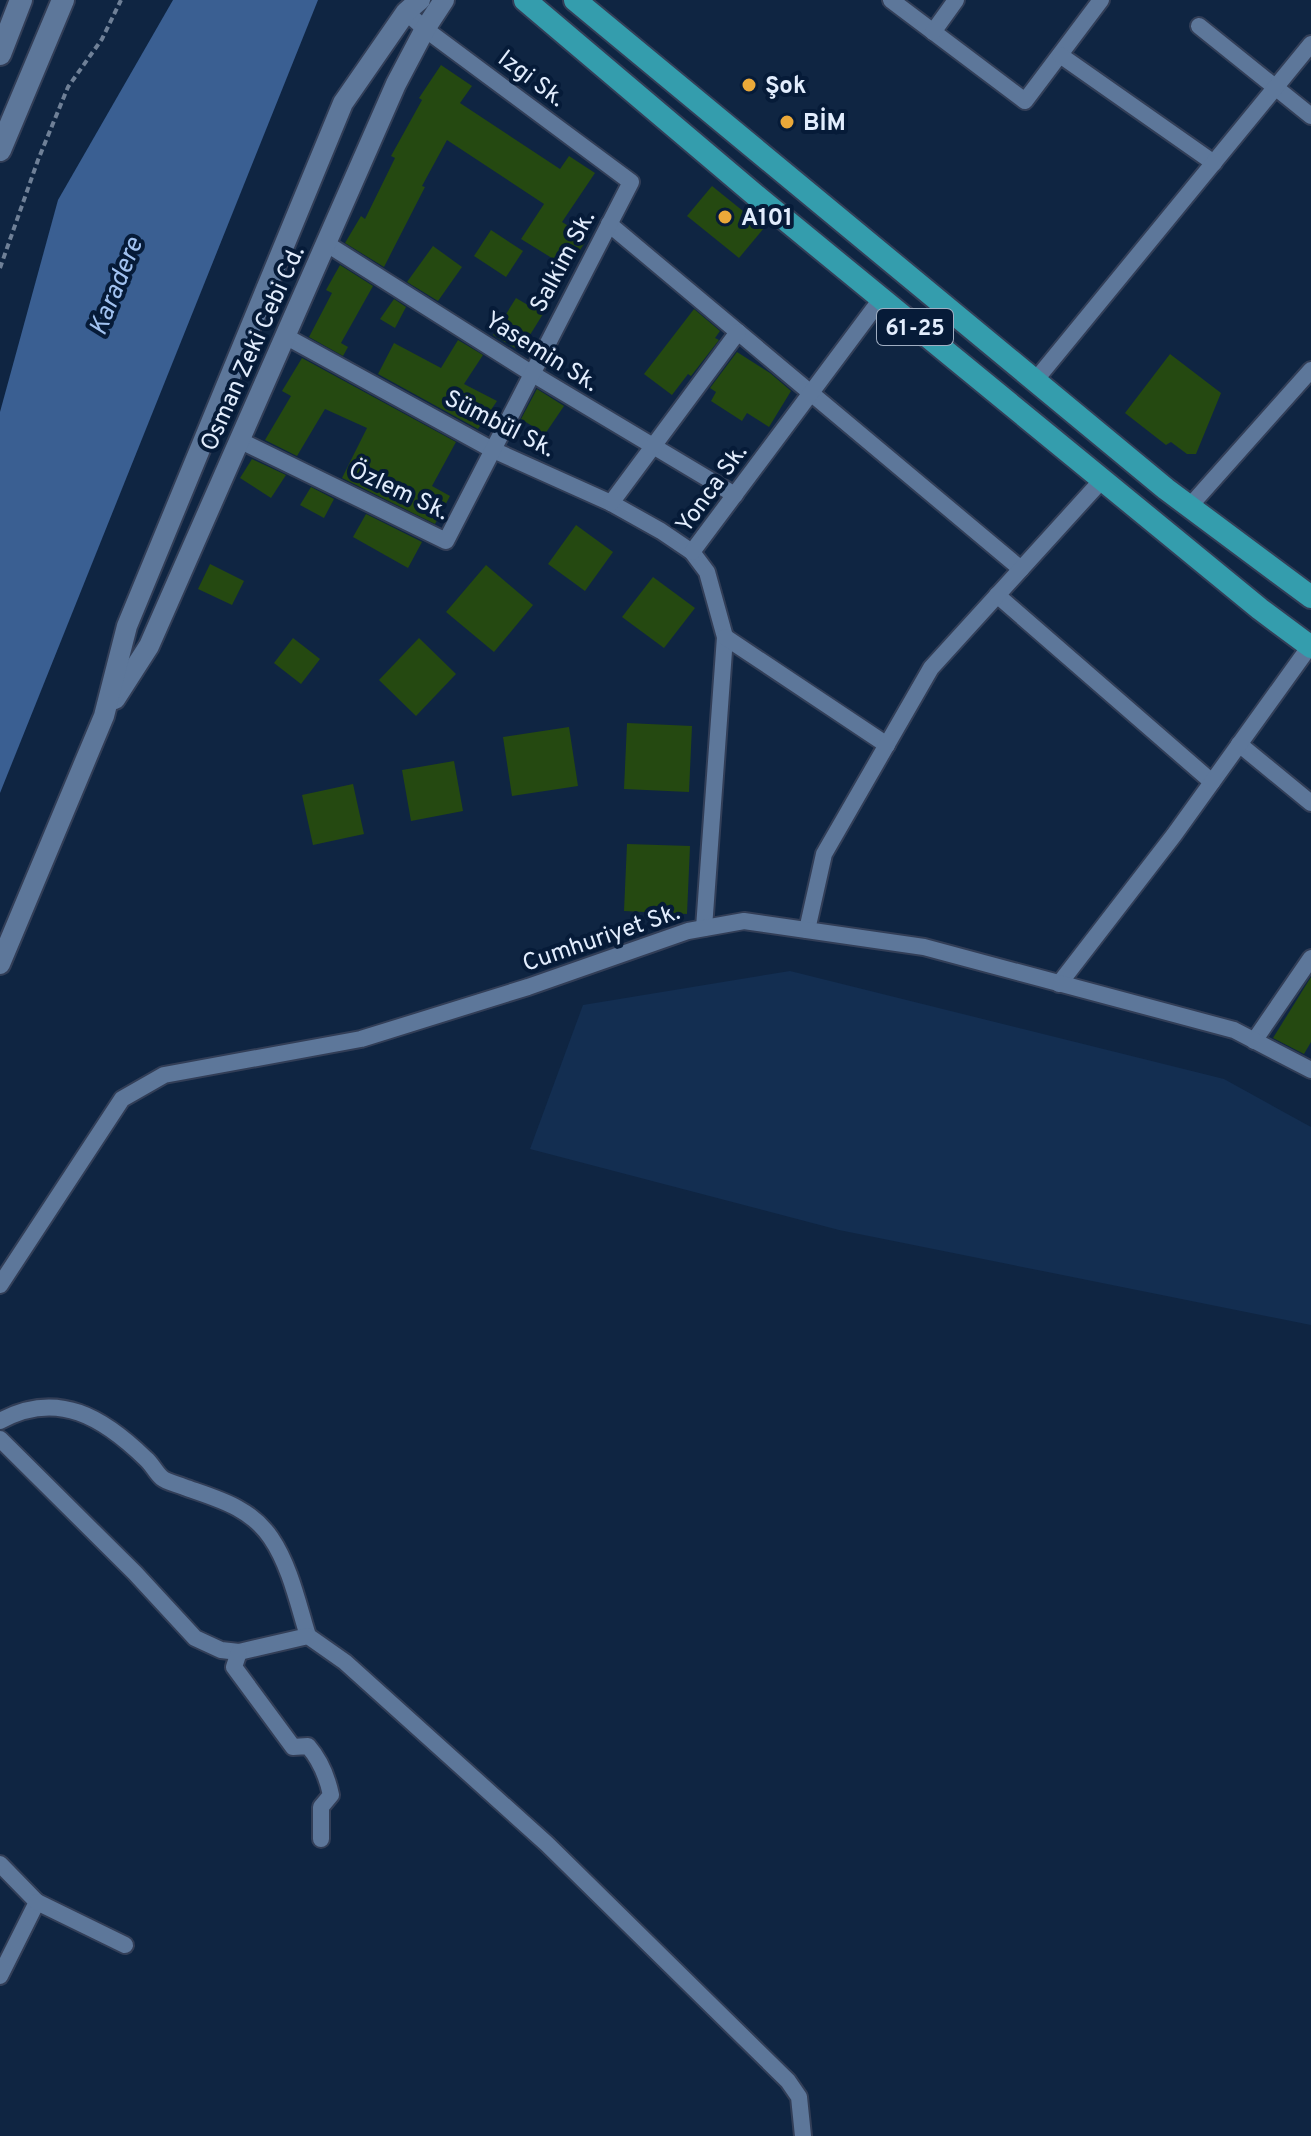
<svg xmlns="http://www.w3.org/2000/svg" width="1311" height="2136" font-family="Overpass,sans-serif">
  <rect width="100%" height="100%" fill="#0f2542"/>
  <polygon fill="#132e51" points="790,971 1224,1079 1311,1127 1311,1325 839,1230 530,1149 583,1005"/>
  <polygon fill="#3a5f92" points="173,0 318,0 0,793 0,412 58,200"/>
  <g fill="#254911">
    <polygon points="441,65 472,86 460,103 560,169 569,156 595,173 562,222 588,238 568,268 521,239 544,204 447,140 422,186 425,187 384,267 345,243 361,216 365,219 395,158 391,156 422,100 419,98"/>
    <polygon points="712,186 764,228 739,258 687,216"/>
    <polygon points="491,230 523,251 506,277 474,256"/>
    <polygon points="433,246 462,267 438,301 407,282"/>
    <polygon points="340,265 373,286 341,343 348,347 343,356 309,337 332,293 326,290"/>
    <polygon points="516,298 543,314 520,351 493,335"/>
    <polygon points="394,299 406,307 395,328 380,319"/>
    <polygon points="694,309 720,331 715,338 719,340 691,376 688,374 672,395 644,374"/>
    <polygon points="458,340 483,355 464,384 497,401 478,429 378,374 394,343 441,368"/>
    <polygon points="737,352 770,373 791,391 769,427 747,413 742,421 711,401 716,392 710,388"/>
    <polygon points="1170,354 1221,393 1196,454 1187,454 1171,442 1166,445 1125,413"/>
    <polygon points="302,358 456,442 432,486 450,496 435,524 342,478 367,428 325,409 297,456 265,440 291,396 282,391"/>
    <polygon points="537,389 564,406 545,434 521,419"/>
    <polygon points="252,459 286,475 271,498 240,478"/>
    <polygon points="311,487 334,499 324,518 300,505"/>
    <polygon points="366,514 422,542 408,568 353,537"/>
    <polygon points="576,525 613,552 585,591 548,564"/>
    <polygon points="210,564 244,581 232,605 198,589"/>
    <polygon points="486,565 533,605 494,652 446,612"/>
    <polygon points="653,577 695,608 664,648 622,617"/>
    <polygon points="293,638 320,659 301,684 274,663"/>
    <polygon points="419,638 456,674 416,716 379,680"/>
    <polygon points="627,723 692,726 689,792 624,789"/>
    <polygon points="569,727 578,786 512,796 503,737"/>
    <polygon points="454,761 463,811 411,821 402,770"/>
    <polygon points="353,784 364,834 313,845 302,795"/>
    <polygon points="627,844 690,846 687,914 624,911"/>
    <polygon points="1311,977 1311,1042 1304,1054 1273,1038"/>
  </g>
  <g fill="none" stroke-linecap="round" stroke-linejoin="round">
    <defs>
      <g id="minor">
        <polyline points="891,0 1025,101 1101,0"/>
        <polyline points="1199,26 1311,116"/>
        <polyline points="933,32 956,0"/>
        <polyline points="1060,55 1214,163"/>
        <polyline points="609,224 1021,569"/>
        <polyline points="327,244 531,373 735,495"/>
        <polyline points="285,336 491,449 611,503 661,531 692,552 707,572 725,637 704,928"/>
        <polyline points="1034,382 1311,44"/>
        <polyline points="239,440 446,541 631,182 425,29 406,12"/>
        <polyline points="611,503 738,332"/>
        <polyline points="1189,507 1311,370"/>
        <polyline points="692,552 881,299"/>
        <polyline points="997,595 1212,782"/>
        <polyline points="725,637 887,745"/>
        <polyline points="1239,744 1311,803"/>
        <polyline points="807,930 824,854 931,668 1102,480"/>
        <polyline points="1059,984 1174,835 1310,646"/>
        <polyline points="1254,1041 1311,958"/>
        <polyline points="0,1285 122,1099 164,1075 361,1039 528,987 688,931 744,921 924,947 1234,1030 1311,1070"/>
        <path d="M0 1421C58 1389 104 1418 146 1459 152 1464 156 1473 162 1478 167 1482 177 1484 184 1487 218 1499 250 1507 271 1538 290 1566 298 1604 308 1636"/>
        <polyline points="0,1439 135,1573 195,1638 221,1650 239,1652 308,1636 345,1662 547,1844 788,2081 799,2097 803,2136"/>
        <path d="M239 1652 234 1667 293 1747 308 1746C321 1761 327 1776 331 1795L321 1807V1839"/>
        <polyline points="0,1864 37,1902 0,1976"/>
        <polyline points="37,1902 125,1945"/>
      </g>
      <g id="tertiary">
        <polyline points="115,699 149,646 396,84 425,29 444,0"/>
        <polyline points="0,964 104,716 127,626 343,103 406,12 420,0"/>
      </g>
      <g id="secondary">
        <polyline points="0,54 21,0"/>
        <polyline points="0,150 63,0"/>
      </g>
      <g id="primary">
        <polyline points="525,0 760,199 1260,609 1311,647"/>
        <polyline points="575,0 1166,489 1311,597"/>
      </g>
    </defs>
    <use href="#minor" stroke="#323e57" stroke-width="20"/>
    <use href="#tertiary" stroke="#323e57" stroke-width="24"/>
    <use href="#secondary" stroke="#323e57" stroke-width="26"/>
    <use href="#primary" stroke="#323e57" stroke-width="26"/>
    <polyline stroke="#6f8097" stroke-width="4" stroke-dasharray="6 4" stroke-linecap="butt" points="0,268 38,160 68,87 102,39 121,0"/>
    <use href="#minor" stroke="#5d779a" stroke-width="16"/>
    <use href="#tertiary" stroke="#5d779a" stroke-width="20"/>
    <use href="#secondary" stroke="#5d779a" stroke-width="22"/>
    <use href="#primary" stroke="#349dad" stroke-width="22"/>
  </g>
  <g fill="#eba939" stroke="#061b38" stroke-width="3">
    <circle cx="749" cy="85" r="8"/>
    <circle cx="787" cy="122" r="8"/>
    <circle cx="725" cy="217" r="8"/>
  </g>
  <g text-anchor="middle" stroke-width="8" stroke-linejoin="round" paint-order="stroke">
    <rect fill="#061b38" stroke="#a0aec2" stroke-width="2" x="877" y="309" width="76" height="36" rx="6"/>
    <g font-size="22" font-weight="bold" fill="#e2edfd">
      <text x="915" y="335">61-25</text>
    </g>
    <g font-size="24" fill="#e2edfd" stroke="#061b38">
      <text transform="translate(532 78) rotate(37)" y="8">Izgi Sk.</text>
      <text transform="translate(562 261) rotate(-62)" y="8">Salkim Sk.</text>
      <text transform="translate(252 348) rotate(-66)" y="8">Osman Zeki Cebi Cd.</text>
      <text transform="translate(542 351) rotate(32)" y="8">Yasemin Sk.</text>
      <text transform="translate(500 423) rotate(27)" y="8">Sümbül Sk.</text>
      <text transform="translate(711 488) rotate(-54)" y="8">Yonca Sk.</text>
      <text transform="translate(399 490) rotate(25)" y="8">Özlem Sk.</text>
      <text transform="translate(601 937) rotate(-19)" y="8">Cumhuriyet Sk.</text>
    </g>
    <g font-size="24" font-weight="bold" fill="#e2edfd" stroke="#061b38" text-anchor="start">
      <text x="765" y="93">Şok</text>
      <text x="803" y="130">BİM</text>
      <text x="741" y="225">A101</text>
    </g>
    <g font-size="26" font-style="italic" fill="#a1c2f0" stroke="#061b38">
      <text transform="translate(115 286) rotate(-68)" y="9">Karadere</text>
    </g>
  </g>
</svg>
